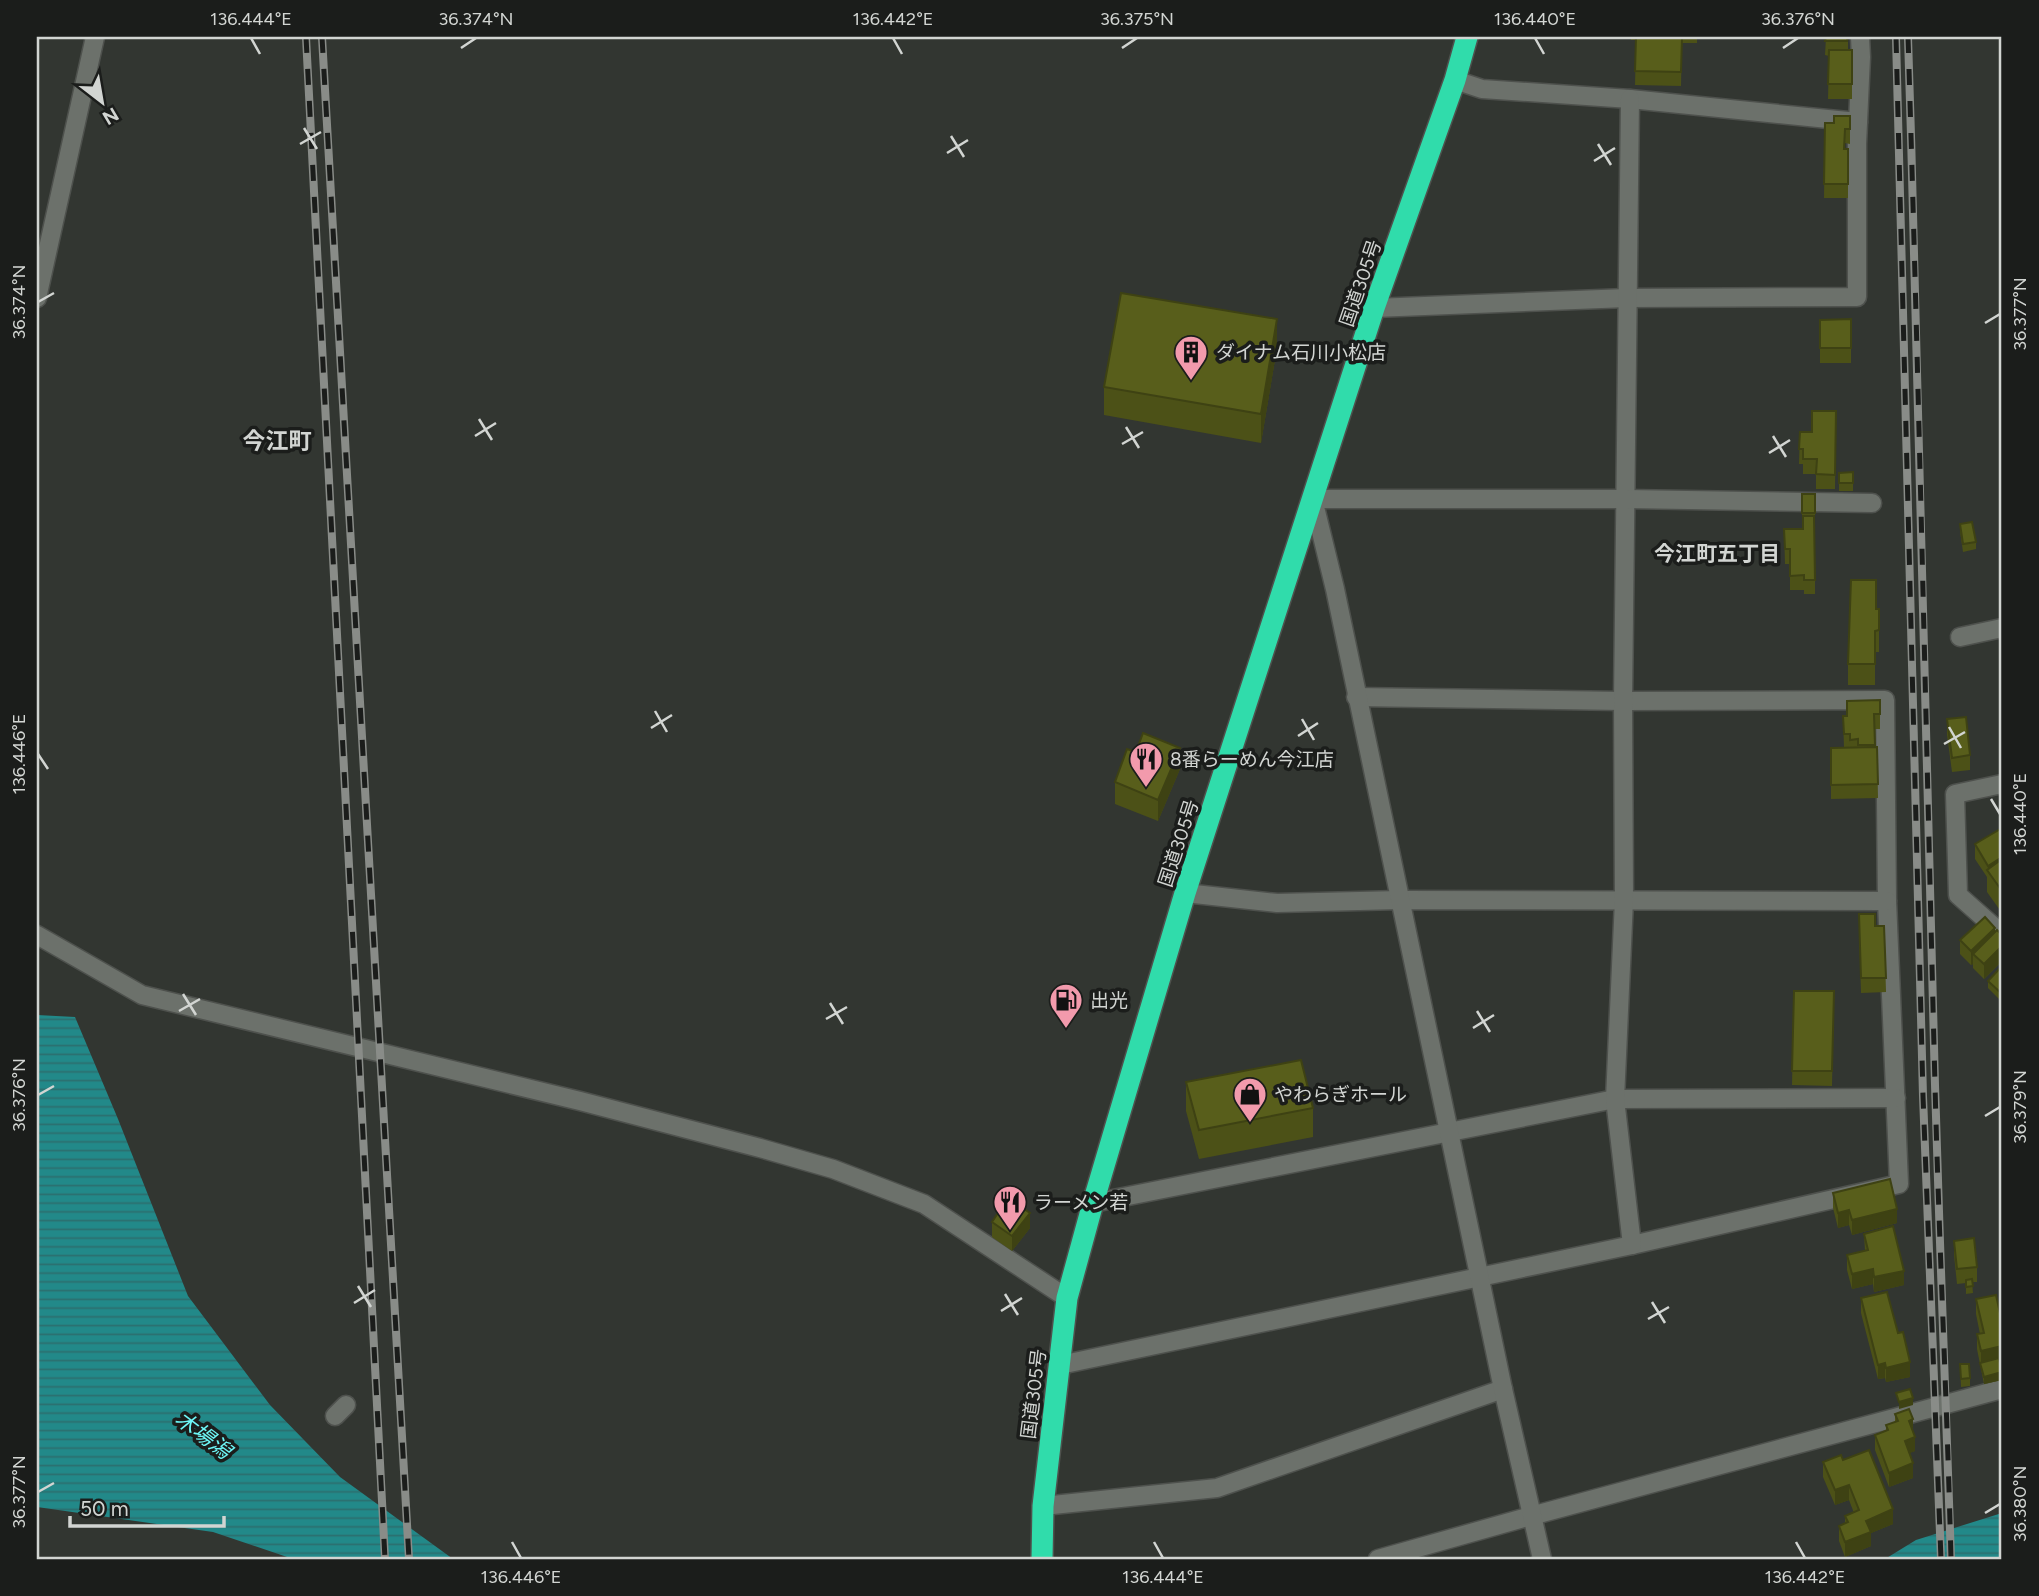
<svg xmlns="http://www.w3.org/2000/svg" width="2039" height="1596" font-family="Figtree,'Noto Sans JP',sans-serif">
  <defs>
    <pattern id="water-rules" width="6" height="5" patternUnits="userSpaceOnUse" patternTransform="scale(1.75)"><rect width="6" height="5" fill="#228989"/><path d="M0 2.5h6" fill="none" stroke="#2c6f6f"/></pattern>
  </defs>
  <rect width="100%" height="100%" fill="#323631"/>
  <g fill="url(#water-rules)">
    <polygon points="37,1015 75,1017 118,1119 188,1296 270,1405 340,1477 453,1559 293,1559 213,1532 37,1507"/>
    <polygon points="2002,1513 2002,1559 1885,1559 1916,1540"/>
  </g>
  <g fill="none" stroke-linecap="round" stroke-linejoin="round">
    <defs>
      <g id="minor">
        <polyline points="1455,80 1482,89 1630,99 1858,122"/>
        <polyline points="37,298 95,37"/>
        <polyline points="1374,308 1627,298 1857,297 1857,144 1861,57 1860,37"/>
        <polyline points="1960,637 2002,628"/>
        <polyline points="1356,697 1623,701 1885,700 1887,901 1899,1184 1632,1245"/>
        <polyline points="2002,784 1955,794 1958,895 2002,934"/>
        <polyline points="1185,893 1277,903 1400,900 1887,901"/>
        <polyline points="37,935 142,995 580,1101 760,1148 833,1169 924,1204 1067,1298"/>
        <polyline points="1093,1203 1615,1099 1896,1098"/>
        <polyline points="1060,1365 1632,1245 1615,1099 1624,900 1623,701 1630,99"/>
        <polyline points="335,1416 346,1405"/>
        <polyline points="1043,1506 1217,1488 1503,1389"/>
        <polyline points="1378,1559 1531,1516 2002,1389"/>
        <polyline points="1542,1559 1503,1389 1335,589 1313,499 1626,499 1872,503"/>
      </g>
      <polyline id="highway" points="1042,1559 1043,1506 1067,1298 1093,1203 1185,893 1374,308 1455,80 1467,37"/>
    </defs>
    <use href="#minor" stroke="#4e514d" stroke-width="21"/>
    <use href="#highway" stroke="#4e514d" stroke-width="24"/>
    <use href="#minor" stroke="#6c716b" stroke-width="18"/>
    <use href="#highway" stroke="#30dcab" stroke-width="21"/>
    <defs>
      <g id="rail">
        <polyline points="306,37 385,1559"/>
        <polyline points="322,37 409,1559"/>
        <polyline points="1896,37 1923,1096 1941,1559"/>
        <path d="M1908 37C1919 386 1926 735 1935 1085 1939 1243 1947 1400 1951 1559"/>
      </g>
    </defs>
    <use href="#rail" stroke="#898c88" stroke-width="8"/>
    <use href="#rail" stroke="#1b1d1b" stroke-width="5" stroke-dasharray="16" stroke-linecap="butt"/>
  </g>
  <g fill="#4c5117">
    <polygon points="1631,37 1697,37 1697,43 1682,43 1682,37 1681,86 1635,85 1636,40 1631,40"/>
    <polygon points="1826,37 1848,37 1848,50 1852,50 1852,99 1828,99 1829,56 1825,55"/>
    <polygon points="1850,116 1850,144 1845,143 1845,149 1848,149 1848,198 1824,198 1825,123 1834,123"/>
    <polygon points="1851,319 1851,363 1820,363 1820,320"/>
    <polygon points="1277,348 1261,443 1104,415 1104,387"/>
    <polygon points="1836,411 1835,489 1816,489 1816,474 1803,474 1803,464 1799,464 1800,432 1812,432"/>
    <polygon points="1853,472 1853,491 1839,491 1839,473"/>
    <polygon points="1802,494 1815,494 1815,594 1804,594 1804,590 1790,590 1790,564 1785,564 1784,529 1803,529 1803,528 1802,528"/>
    <polygon points="1960,524 1976,542 1976,549 1963,552 1960,531"/>
    <polygon points="1879,609 1879,652 1875,652 1875,685 1848,685 1848,664"/>
    <polygon points="1880,700 1880,729 1874,729 1875,747 1877,747 1878,798 1831,799 1831,748 1844,748 1843,716 1847,716"/>
    <polygon points="1947,719 1970,755 1970,770 1952,772 1947,734"/>
    <polygon points="1136,752 1180,769 1158,821 1115,804 1115,782"/>
    <polygon points="2002,828 2002,913 1987,892 1987,877 1975,859 1975,844"/>
    <polygon points="1884,926 1886,992 1861,993 1859,929"/>
    <polygon points="1995,931 2002,935 2002,961 1984,979 1973,968 1973,964 1971,965 1960,954 1960,940"/>
    <polygon points="2002,966 2001,1001 1988,988 1988,981"/>
    <polygon points="1794,991 1834,991 1832,1086 1792,1085"/>
    <polygon points="1186,1082 1313,1108 1313,1137 1199,1159 1186,1111"/>
    <polygon points="1833,1193 1897,1223 1852,1235 1849,1225 1838,1228 1833,1208"/>
    <polygon points="992,1222 1030,1228 1012,1251 992,1237"/>
    <polygon points="1864,1234 1904,1285 1874,1292 1873,1284 1852,1289 1847,1270 1847,1255 1865,1251"/>
    <polygon points="1954,1241 1977,1267 1977,1282 1972,1282 1973,1293 1966,1294 1966,1283 1957,1284 1954,1255"/>
    <polygon points="1861,1298 1898,1333 1910,1377 1886,1382 1885,1378 1878,1379 1861,1313"/>
    <polygon points="1976,1299 2000,1361 2002,1370 2002,1380 1984,1384 1977,1349 1977,1334 1980,1334 1976,1314"/>
    <polygon points="1960,1364 1970,1378 1970,1386 1961,1387"/>
    <polygon points="1895,1414 1913,1431 1915,1451 1909,1453 1913,1478 1889,1487 1875,1450 1875,1435 1886,1431 1886,1425 1895,1422"/>
    <polygon points="1843,1460 1893,1524 1871,1533 1871,1546 1845,1557 1839,1541 1839,1526 1845,1523 1845,1516 1854,1513 1849,1500 1835,1505 1823,1477 1823,1462"/>
  </g>
  <g fill="#3e4213">
    <polygon points="1277,319 1277,348 1261,443 1261,414"/>
    <polygon points="1180,748 1180,769 1158,821 1158,800"/>
    <polygon points="2002,857 2002,872 1988,873 1988,866"/>
    <polygon points="1995,928 1995,943 1973,954 1973,964 1971,965 1971,951"/>
    <polygon points="2002,946 2002,961 1984,979 1984,964"/>
    <polygon points="1897,1209 1897,1223 1852,1235 1852,1220"/>
    <polygon points="1849,1210 1849,1225 1838,1228 1838,1213"/>
    <polygon points="1030,1213 1030,1228 1012,1251 1012,1236"/>
    <polygon points="1873,1269 1873,1284 1852,1289 1852,1274"/>
    <polygon points="1904,1271 1904,1285 1874,1292 1874,1277"/>
    <polygon points="2002,1346 2002,1361 1981,1366 1981,1351"/>
    <polygon points="1910,1362 1910,1377 1886,1382 1886,1368"/>
    <polygon points="1885,1363 1885,1378 1878,1379 1878,1365"/>
    <polygon points="2002,1372 2002,1380 1984,1384 1984,1377"/>
    <polygon points="1913,1398 1913,1405 1899,1409 1899,1402"/>
    <polygon points="1913,1419 1913,1434 1909,1421"/>
    <polygon points="1915,1437 1915,1451 1905,1455 1905,1441"/>
    <polygon points="1913,1463 1913,1478 1889,1487 1889,1473"/>
    <polygon points="1849,1485 1849,1500 1835,1505 1835,1490"/>
    <polygon points="1893,1509 1893,1524 1871,1533 1871,1546 1845,1557 1845,1542 1866,1521"/>
  </g>
  <g fill="#585e1b" stroke="#3e4213" stroke-width="2">
    <polygon points="1636,37 1682,37 1681,72 1635,71"/>
    <polygon points="1826,37 1848,37 1847,41 1825,41"/>
    <polygon points="1829,50 1852,50 1852,84 1828,84"/>
    <polygon points="1834,116 1850,116 1850,129 1845,129 1844,149 1848,149 1848,184 1824,184 1825,123 1834,123"/>
    <polygon points="1121,293 1277,319 1261,414 1104,387"/>
    <polygon points="1851,319 1851,348 1820,348 1820,320"/>
    <polygon points="1812,411 1836,411 1835,475 1816,474 1817,459 1803,459 1803,449 1799,449 1800,432 1812,432"/>
    <polygon points="1853,472 1853,483 1839,483 1839,473"/>
    <rect x="1802" y="494" width="13" height="19"/>
    <polygon points="1803,516 1814,516 1815,580 1804,580 1804,575 1790,576 1790,549 1785,549 1784,529 1803,529"/>
    <polygon points="1972,522 1976,542 1963,544 1960,524"/>
    <polygon points="1851,580 1876,580 1876,609 1879,609 1879,630 1875,631 1875,664 1848,664"/>
    <polygon points="1880,700 1880,714 1874,714 1875,745 1858,745 1858,739 1850,740 1850,734 1844,734 1843,716 1847,716 1847,701"/>
    <polygon points="1966,717 1970,755 1952,758 1947,719"/>
    <polygon points="1143,733 1180,748 1158,800 1115,782 1127,749 1136,752"/>
    <polygon points="1877,747 1878,784 1831,785 1831,748"/>
    <polygon points="2002,828 2002,857 1988,866 1975,844"/>
    <polygon points="2002,859 2002,891 1987,870"/>
    <polygon points="1859,914 1875,914 1875,926 1884,926 1886,978 1861,978"/>
    <polygon points="1985,917 1995,928 1971,951 1960,940"/>
    <polygon points="1997,930 2002,935 2002,946 1984,964 1973,954"/>
    <polygon points="2002,966 2002,992 2001,993 1988,981"/>
    <polygon points="1794,991 1834,991 1832,1071 1792,1071"/>
    <polygon points="1301,1060 1313,1108 1199,1130 1186,1082"/>
    <polygon points="1890,1179 1897,1209 1852,1220 1849,1210 1838,1213 1833,1193"/>
    <polygon points="1008,1198 1030,1213 1012,1236 992,1222"/>
    <polygon points="1893,1226 1904,1271 1874,1277 1873,1269 1852,1274 1847,1255 1868,1250 1864,1234"/>
    <polygon points="1974,1238 1977,1267 1957,1269 1954,1241"/>
    <polygon points="1972,1279 1973,1286 1966,1287 1966,1280"/>
    <polygon points="1887,1292 1898,1333 1903,1332 1910,1362 1886,1368 1885,1363 1878,1365 1861,1298"/>
    <polygon points="1996,1295 2002,1322 2002,1346 1981,1351 1977,1334 1984,1333 1976,1299"/>
    <polygon points="1999,1358 2002,1372 1984,1377 1980,1363"/>
    <polygon points="1960,1364 1969,1364 1970,1378 1961,1379"/>
    <polygon points="1910,1389 1913,1398 1899,1402 1896,1393"/>
    <polygon points="1909,1409 1913,1419 1909,1421 1915,1437 1905,1441 1913,1463 1889,1473 1875,1435 1888,1430 1886,1425 1898,1421 1895,1414"/>
    <polygon points="1869,1450 1893,1509 1866,1521 1871,1532 1845,1542 1839,1526 1848,1522 1845,1516 1859,1510 1849,1485 1835,1490 1823,1462 1841,1455 1843,1460"/>
  </g>
  <path fill="none" stroke="#d2d5d2" stroke-width="2.5" d="M251 38 260 54M893 38 902 54M1535 38 1544 54M461 48 476 38M1122 48 1137 38M1783 48 1798 38M304 128 317 149M951 136 964 157M300 144 321 132M1598 144 1611 165M947 153 968 140M1594 161 1615 148M38 302 54 293M1985 323 2000 314M479 419 492 440M1126 427 1139 448M475 436 496 423M1773 436 1786 457M1122 444 1143 432M1769 453 1790 440M655 711 667 732M1302 719 1314 740M1949 727 1961 748M651 728 672 715M1298 736 1318 723M1944 744 1965 732M38 754 48 769M1991 799 2000 814M183 994 196 1015M830 1003 843 1024M179 1011 200 999M1477 1011 1490 1032M826 1019 847 1007M1473 1028 1494 1015M38 1095 54 1086M1985 1116 2000 1107M358 1286 371 1307M1005 1294 1018 1315M1652 1302 1665 1323M354 1303 375 1290M1001 1311 1022 1298M1648 1319 1669 1307M38 1492 54 1483M1985 1513 2000 1504M512 1542 521 1558M1154 1542 1163 1558M1796 1542 1805 1558"/>
  <defs>
    <symbol id="building-pin" viewBox="-11 -11 22 30"><path d="M0 17L-7.5 6A9.5 9.5 0 1 1 7.5 6Z" fill="#f29aac" stroke="#1b1d1b"/><path d="M-4-6H4V6H1V3H-1V6H-4ZM-2.5-4.3h1.7v1.8h-1.7ZM.8-4.3h1.7v1.8H.8ZM-2.5-1h1.7V.8h-1.7ZM.8-1h1.7V.8H.8Z" fill="#111"/></symbol>
    <symbol id="restaurant-pin" viewBox="-11 -11 22 30"><path d="M0 17L-7.5 6A9.5 9.5 0 1 1 7.5 6Z" fill="#f29aac" stroke="#1b1d1b"/><path d="M-5-6h1v4h1v-4h1v4h1v-4h1v5L-1.5 .5V6h-2V.5L-5-1ZM5-6V6H3V1.5H1.5Q1.5-4 5-6Z" fill="#111"/></symbol>
    <symbol id="fuel-pin" viewBox="-11 -11 22 30"><path d="M0 17L-7.5 6A9.5 9.5 0 1 1 7.5 6Z" fill="#f29aac" stroke="#1b1d1b"/><path d="M-5.5-6h7V0h2V4h1.3V-2.5L3-4.5l.8-.8L6-3V5H2.5V1h-1V6h-7ZM-4.2-4.7v3.2H.2V-4.7Z" fill="#111"/></symbol>
    <symbol id="shop-pin" viewBox="-11 -11 22 30"><path d="M0 17L-7.5 6A9.5 9.5 0 1 1 7.5 6Z" fill="#f29aac" stroke="#1b1d1b"/><path d="M-5-2.5h2.3a2.7 3.5 0 0 1 5.4 0H5L5.5 6h-11ZM-1.5-2.5h3a1.5 2.3 0 0 0-3 0Z" fill="#111"/></symbol>
  </defs>
  <g fill-rule="evenodd">
    <use href="#building-pin" x="1172" y="333" width="38" height="52"/>
    <use href="#restaurant-pin" x="1127" y="740" width="38" height="52"/>
    <use href="#fuel-pin" x="1047" y="981" width="38" height="52"/>
    <use href="#shop-pin" x="1231" y="1075" width="38" height="52"/>
    <use href="#restaurant-pin" x="991" y="1183" width="38" height="52"/>
  </g>
  <g text-anchor="middle" stroke-width="7" stroke-linejoin="round" paint-order="stroke">
    <g font-size="19" fill="#d2d5d2" stroke="#1b1d1b">
      <text transform="translate(1360 283) rotate(-71)" y="7">国道305号</text>
      <text transform="translate(1178 843) rotate(-72)" y="7">国道305号</text>
      <text transform="translate(1033 1394) rotate(-83)" y="7">国道305号</text>
    </g>
    <g font-size="19" fill="#d2d5d2" stroke="#1b1d1b" text-anchor="start">
      <text x="1216" y="359">ダイナム石川小松店</text>
      <text x="1170" y="766">8番らーめん今江店</text>
      <text x="1090" y="1007">出光</text>
      <text x="1274" y="1101">やわらぎホール</text>
      <text x="1034" y="1209">ラーメン若</text>
    </g>
    <g font-size="21" font-weight="bold" fill="#d2d5d2" stroke="#1b1d1b">
      <text x="1717" y="561">今江町五丁目</text>
    </g>
    <g font-size="21" font-style="italic" fill="#6ef7f7" stroke="#1b1d1b">
      <text transform="translate(203 1435) rotate(37)" y="7">木場潟</text>
    </g>
    <g font-size="23" font-weight="bold" fill="#d2d5d2" stroke="#1b1d1b">
      <text x="277" y="449">今江町</text>
    </g>
  </g>
  <rect width="2039" height="1596" fill="none" stroke="#1b1d1b" stroke-width="77"/>
  <g transform="translate(102 102) rotate(149)" stroke="#1b1d1b" stroke-width="5" paint-order="stroke">
  <path d="M0-5L12 26L0 18L-12 26Z" fill="#d2d5d2"/>
  <text y="-10" font-size="19" font-weight="bold" text-anchor="middle" fill="#d2d5d2">N</text>
  </g>
  <path d="M70 1516v10h154v-10" fill="none" stroke="#d2d5d2" stroke-width="3.5"/>
  <text x="80" y="1516" font-size="21" fill="#d2d5d2" stroke="#1b1d1b" stroke-width="5" paint-order="stroke">50 m</text>
  <rect x="38" y="38" width="1962" height="1520" fill="none" stroke="#d2d5d2" stroke-width="2.5"/>
  <g font-size="18" text-anchor="middle" fill="#d2d5d2">
    <text x="251" y="25">136.444°E</text>
    <text x="476" y="25">36.374°N</text>
    <text x="893" y="25">136.442°E</text>
    <text x="1137" y="25">36.375°N</text>
    <text x="1535" y="25">136.440°E</text>
    <text x="1798" y="25">36.376°N</text>
    <text transform="translate(19 302) rotate(-90)" y="6">36.374°N</text>
    <text transform="translate(2020 314) rotate(-90)" y="6">36.377°N</text>
    <text transform="translate(19 754) rotate(-90)" y="6">136.446°E</text>
    <text transform="translate(2020 814) rotate(-90)" y="6">136.440°E</text>
    <text transform="translate(19 1095) rotate(-90)" y="6">36.376°N</text>
    <text transform="translate(2020 1107) rotate(-90)" y="6">36.379°N</text>
    <text transform="translate(19 1492) rotate(-90)" y="6">36.377°N</text>
    <text transform="translate(2020 1504) rotate(-90)" y="6">36.380°N</text>
    <text x="521" y="1583">136.446°E</text>
    <text x="1163" y="1583">136.444°E</text>
    <text x="1805" y="1583">136.442°E</text>
  </g>
</svg>
